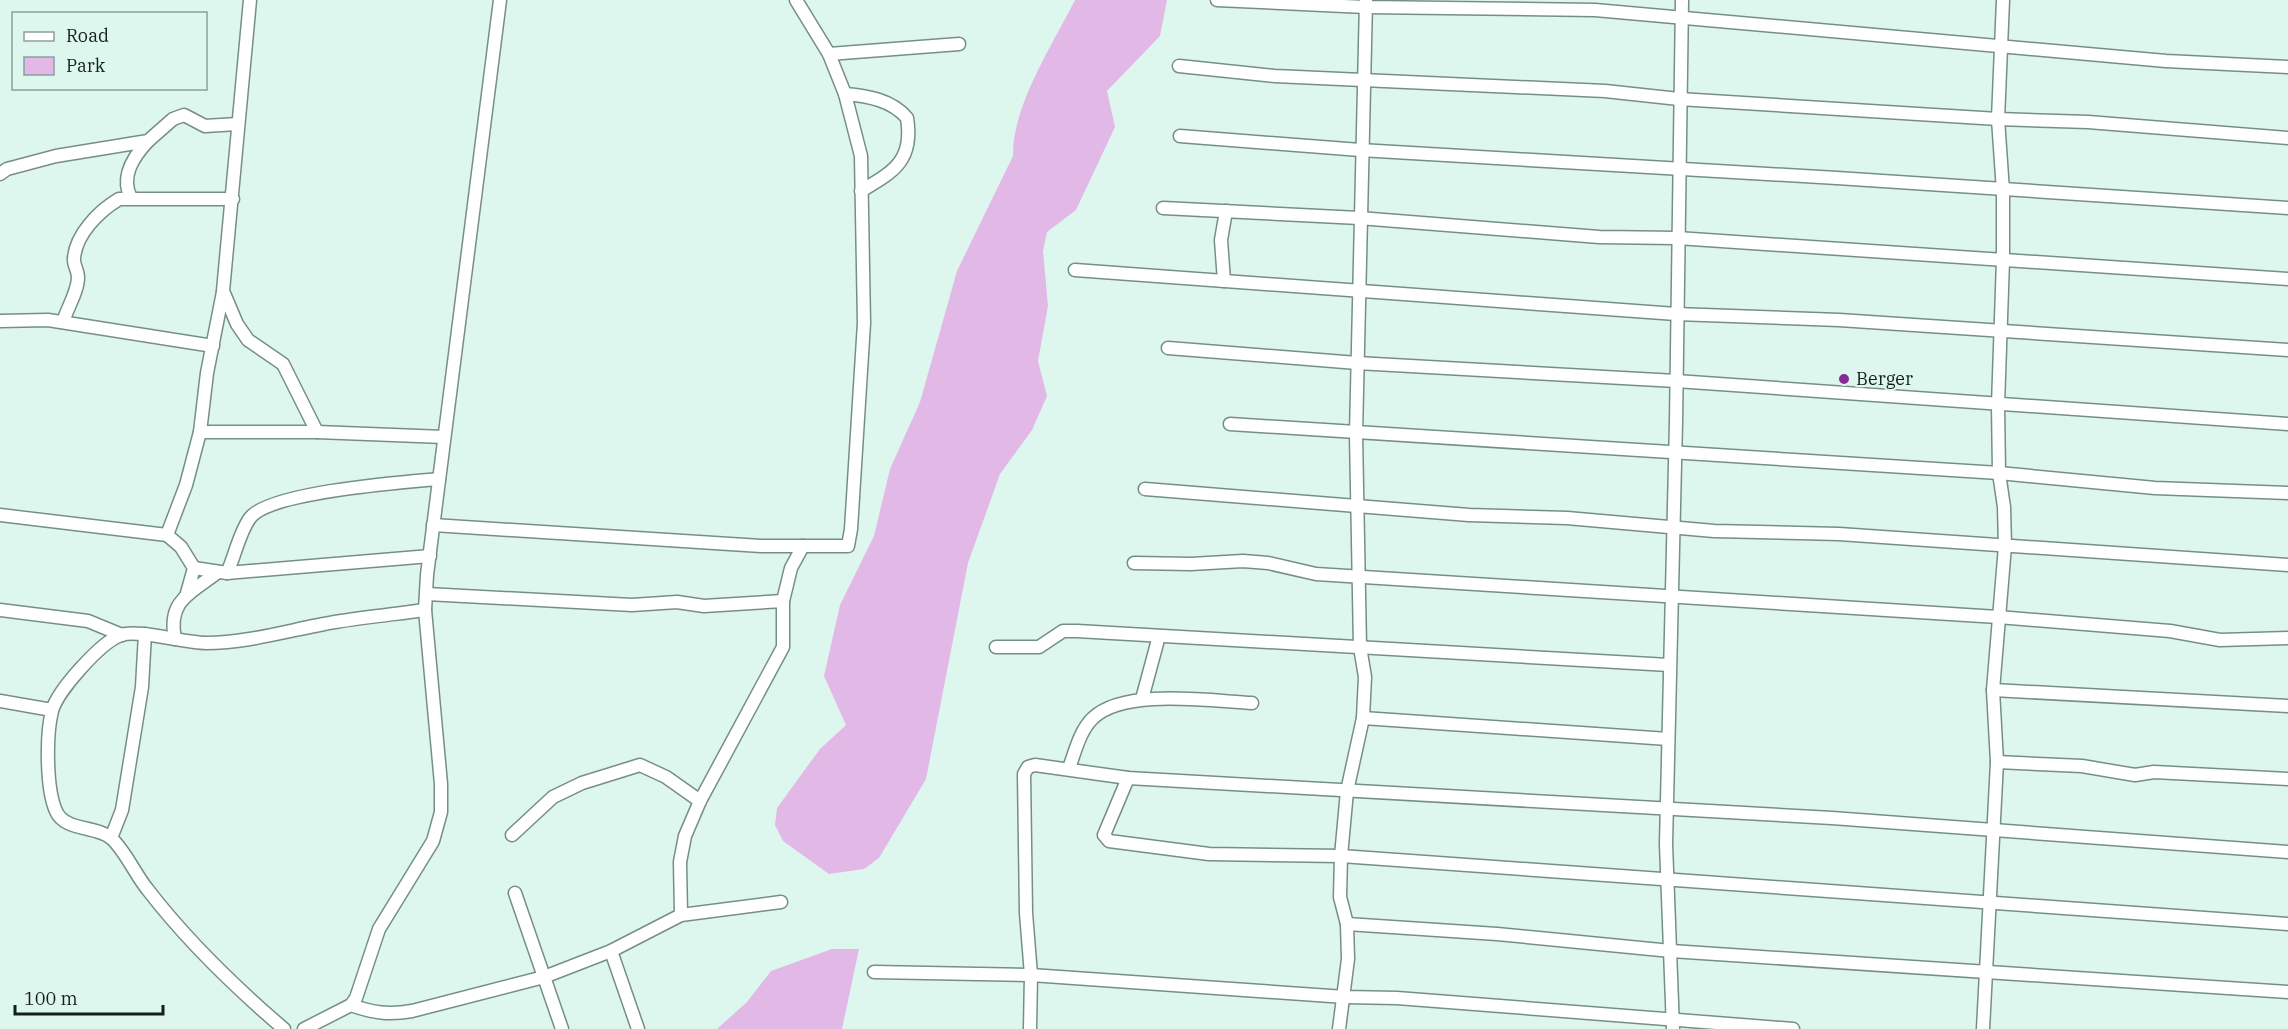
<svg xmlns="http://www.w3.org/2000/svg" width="2288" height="1029" font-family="'IBM Plex Serif',serif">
  <rect width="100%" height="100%" fill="#ddf7ee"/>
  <g fill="#e2b8e7">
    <path d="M1075 0H1167L1160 36 1107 91 1115 127 1076 210 1047 232 1043 251 1048 306 1038 361 1047 396 1032 430 1000 474 968 563 926 779 879 858 864 869 829 874 783 841 775 825 777 808 820 749 846 725 824 676 840 605 874 536 890 469 920 402 957 271 1013 156C1012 106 1053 44 1075 0Z"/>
    <polygon points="832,949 859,949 842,1029 717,1029 747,1002 771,971"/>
  </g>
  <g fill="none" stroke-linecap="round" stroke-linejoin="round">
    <defs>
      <g id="minor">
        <polyline points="250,0 223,291 237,324 248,340 283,364 317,432"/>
        <polyline points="1217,0 1365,7 1595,10 2166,61 2288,67"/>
        <polyline points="829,54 959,44"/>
        <polyline points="1179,66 1275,76 1605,91 1679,99 1998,119 2088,122 2288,138"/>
        <path d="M845 94C868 96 892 100 907 118 914 161 893 172 861 191"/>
        <polyline points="1180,136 1360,150 1837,178 2288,208"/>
        <polyline points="0,174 7,169 56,156 148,141 173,119 184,115 205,126 237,124"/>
        <path d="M131 198C120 177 133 157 148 141"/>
        <polyline points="1163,208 1359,218 1599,237 1677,238 2288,279"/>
        <polyline points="1075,270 1676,314 1839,320 2288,350"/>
        <polyline points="1224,281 1221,240 1226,211"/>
        <polyline points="0,321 48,320 213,346"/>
        <path d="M63 322C67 308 78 292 78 277 78 270 73 265 74 258 76 234 99 211 119 199H233"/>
        <polyline points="1168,348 1357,363 1676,381 2288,424"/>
        <polyline points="1230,424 1999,473 2155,488 2288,493"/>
        <polyline points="200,432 317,432 444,437"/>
        <polyline points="1145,489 1469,515 1567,518 1714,531 1839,534 2288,565"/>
        <polyline points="0,515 167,535"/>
        <polyline points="433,525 761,546 848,546 851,529 864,323 861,156 845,94 829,54 796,0"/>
        <polyline points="1134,563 1191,564 1243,561 1268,563 1316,574 1998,617 2170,631 2220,640 2288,638"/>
        <polyline points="194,568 227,573 430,556"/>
        <path d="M227 573C235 556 239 533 250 518 269 492 405 482 439 479"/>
        <polyline points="187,593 194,568 181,547 167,535 186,485 200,432 207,373 223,292"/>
        <polyline points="427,594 632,605 677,602 704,606 783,601 783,647 700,801 685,836 680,862 681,915"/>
        <polyline points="783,601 791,568 803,546"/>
        <polyline points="0,610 88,621 122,635"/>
        <path d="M175 639C167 600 191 593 218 572"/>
        <polyline points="996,647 1039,647 1063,631 1077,631 1669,665"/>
        <polyline points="1993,690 2288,706"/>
        <polyline points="1142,699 1159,636"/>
        <polyline points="0,701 52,710"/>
        <polyline points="1363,718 1668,739"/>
        <polyline points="1997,762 2082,766 2135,775 2154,772 2288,779"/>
        <path d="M1069 768C1075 752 1080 730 1093 718 1124 688 1210 701 1252 703"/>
        <polyline points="1128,778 1104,835 1109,841 1209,854 1341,856 2288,924"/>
        <polyline points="512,835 553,797 582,783 640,765 666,777 700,801"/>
        <polyline points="111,838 122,810 142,687 145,634"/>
        <polyline points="515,893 562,1029"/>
        <polyline points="1347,924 1497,934 1671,951 2288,992"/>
        <polyline points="611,951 638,1029"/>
        <polyline points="874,972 1031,975 1345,997 1397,998 1793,1029"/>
        <path d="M351 1005C373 1013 389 1015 412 1011L544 977 611 951 681 915 781 902"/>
        <path d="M284 1029C235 987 188 942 148 890 136 876 125 850 111 838 97 826 64 831 56 811 46 789 46 735 52 711 57 691 101 642 121 635 139 629 183 643 206 643 249 643 293 629 335 622 365 617 396 614 425 610"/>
        <polyline points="304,1029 351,1005 356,998 379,929 433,841 441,812 441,784 425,610 427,575 500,0"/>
        <polyline points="1030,1029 1031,975 1026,913 1024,774 1028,767 1035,765 1128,778 1832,818 2288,852"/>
        <polyline points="1339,1029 1348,959 1347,924 1340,897 1341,856 1347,791 1363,718 1365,677 1360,647 1356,434 1366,1"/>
        <polyline points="1673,1029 1666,844 1676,422 1682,0"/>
        <polyline points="1983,1029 1997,762 1993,690 2005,546 2004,507 1999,473 1998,405 2003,260 2003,191 1998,119 2003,0"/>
      </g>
    </defs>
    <use href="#minor" stroke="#778e86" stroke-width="15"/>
    <use href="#minor" stroke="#fff" stroke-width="12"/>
  </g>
  <circle fill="#882a95" stroke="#ddf7ee" stroke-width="2" cx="1844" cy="379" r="6"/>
  <g text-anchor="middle" stroke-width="4.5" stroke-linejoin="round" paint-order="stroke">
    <g font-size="18" fill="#151e1b" stroke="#ddf7ee" text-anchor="start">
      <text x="1856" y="385">Berger</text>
    </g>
  </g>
  <rect x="12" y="12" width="195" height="78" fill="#ddf7ee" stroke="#8da09a" stroke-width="1.5"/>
  <rect x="24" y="32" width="30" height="9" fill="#ffffff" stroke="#8da09a" stroke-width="1.5"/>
  <text x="66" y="42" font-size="18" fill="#151e1b">Road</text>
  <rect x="24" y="57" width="30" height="18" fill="#e2b8e7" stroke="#8da09a" stroke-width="1.5"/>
  <text x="66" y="72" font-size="18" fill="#151e1b">Park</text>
  <path d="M15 1005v9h148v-9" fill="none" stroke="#151e1b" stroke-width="3"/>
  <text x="24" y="1005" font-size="18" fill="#151e1b" stroke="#ddf7ee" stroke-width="4.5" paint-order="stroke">100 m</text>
</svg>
